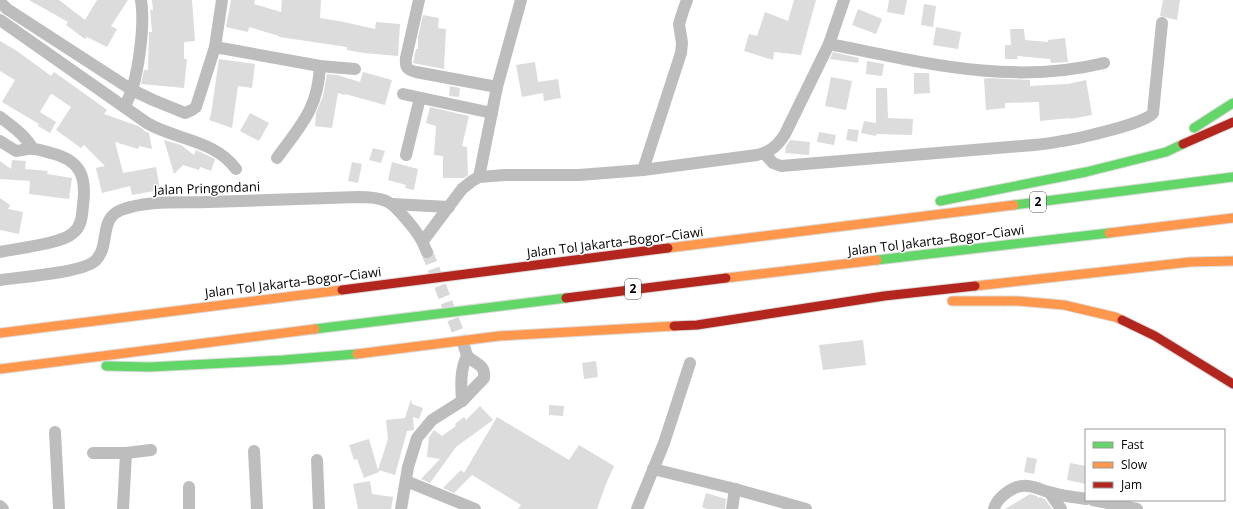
<svg xmlns="http://www.w3.org/2000/svg" width="1233" height="509" font-family="'Open Sans',sans-serif">
  <rect width="100%" height="100%" fill="#fff"/>
  <g fill="#dcdcdc">
    <polygon points="29,0 59,0 85,20 97,0 128,0 111,26 117,29 107,47 87,37 85,39 66,25 68,22"/>
    <polygon points="152,0 192,0 195,41 184,42 184,59 187,59 184,88 141,84 144,70 148,70 149,32 152,32 150,10 153,10"/>
    <polygon points="231,0 255,0 254,4 281,12 282,0 321,0 320,18 344,22 375,29 376,22 400,24 398,56 364,53 347,50 347,47 279,37 279,36 249,27 248,32 226,27"/>
    <polygon points="794,0 816,0 801,55 774,52 773,60 744,51 749,34 757,36 765,12 788,21"/>
    <polygon points="889,0 907,0 904,15 887,12"/>
    <polygon points="1163,0 1180,0 1177,20 1160,16"/>
    <polygon points="924,4 936,6 933,27 921,25"/>
    <polygon points="858,9 882,19 876,34 852,25"/>
    <polygon points="423,15 439,18 438,28 446,29 444,69 413,63 416,49 418,49 418,37"/>
    <polygon points="936,27 961,32 958,49 933,45"/>
    <polygon points="1010,29 1024,29 1025,40 1048,42 1048,40 1065,38 1068,62 1051,63 1050,59 1017,56 1018,59 1005,59 1005,45 1011,45"/>
    <polygon points="0,41 17,51 51,76 54,72 92,99 107,110 104,114 138,126 144,130 144,131 149,133 152,149 139,146 138,149 115,142 123,173 156,167 160,190 132,195 130,186 102,193 96,168 105,166 84,145 81,148 56,130 71,107 52,94 50,95 40,112 56,122 50,133 38,126 39,124 2,102 15,80 0,71"/>
    <polygon points="833,52 859,58 858,63 830,59"/>
    <polygon points="219,59 255,64 252,88 238,86 232,128 209,120 211,114"/>
    <polygon points="867,61 884,64 882,76 866,74"/>
    <polygon points="535,62 538,82 558,79 561,98 544,101 543,93 522,97 516,65"/>
    <polygon points="363,72 392,80 385,105 345,94 344,95 338,93 332,128 315,126 316,113 323,96 327,74 337,75 360,82"/>
    <polygon points="914,73 929,73 930,93 914,94"/>
    <polygon points="831,77 852,81 846,110 825,106"/>
    <polygon points="989,78 1030,80 1030,86 1068,84 1086,80 1092,115 1070,119 1070,118 1040,121 1039,102 1005,103 1005,108 986,110 984,79"/>
    <polygon points="450,86 460,88 459,97 449,96"/>
    <polygon points="876,88 887,88 888,118 913,119 912,135 876,134 876,136 861,133 864,121 876,123"/>
    <polygon points="430,107 469,116 462,146 467,147 468,175 464,178 443,178 443,156 434,155 436,126 426,123"/>
    <polygon points="250,113 269,123 259,141 240,131"/>
    <polygon points="848,129 859,130 857,142 846,140"/>
    <polygon points="819,132 836,135 834,145 817,142"/>
    <polygon points="164,140 181,145 194,155 196,150 213,158 215,159 211,171 200,167 199,170 183,165 174,174"/>
    <polygon points="790,140 810,142 809,155 785,153 786,146"/>
    <polygon points="373,148 385,151 381,163 369,160"/>
    <polygon points="12,160 26,161 25,169 48,171 47,174 72,178 69,199 29,194 30,181 0,179 0,161 11,169"/>
    <polygon points="352,162 362,164 358,183 348,181"/>
    <polygon points="392,162 418,169 414,190 405,188 406,185 388,180"/>
    <polygon points="0,198 10,205 8,209 23,212 19,234 0,230"/>
    <polygon points="863,340 866,365 823,370 819,345"/>
    <polygon points="596,361 598,377 584,379 582,363"/>
    <polygon points="411,399 412,404 423,408 419,419 413,417 414,430 407,431 395,475 379,470 379,472 364,478 357,459 354,460 349,445 369,439 378,470 388,439 386,420 405,418"/>
    <polygon points="549,405 564,406 563,416 549,415"/>
    <polygon points="480,406 493,420 456,447 430,483 421,479 440,459 427,457 429,437 434,430 442,436 456,426 455,424 464,417 466,420"/>
    <polygon points="497,417 569,460 579,445 614,466 606,484 597,509 518,509 521,505 472,475 454,493 443,488 461,470 464,473"/>
    <polygon points="1027,457 1037,459 1034,474 1024,472"/>
    <polygon points="1070,463 1086,466 1086,484 1067,480"/>
    <polygon points="370,481 372,494 393,497 391,509 358,509 353,484"/>
    <polygon points="706,493 726,499 725,509 707,509 702,507"/>
    <polygon points="1030,494 1037,496 1038,498 1040,497 1045,499 1052,509 1005,509"/>
  </g>
  <g fill="none" stroke-linecap="round" stroke-linejoin="round">
    <polyline stroke="#d9d9d9" stroke-width="12" stroke-dasharray="12 6" stroke-linecap="butt" points="427,252 463,345"/>
    <defs>
      <g id="fast">
        <polyline points="1194,128 1233,103"/>
        <polyline points="940,201 1086,172 1166,152 1183,144"/>
        <polyline points="1014,205 1233,177"/>
        <polyline points="877,260 1109,233"/>
        <polyline points="315,329 566,298"/>
        <polyline points="106,366 150,367 283,360 357,354"/>
      </g>
      <g id="slow">
        <polyline points="1109,233 1233,218"/>
        <polyline points="668,248 1014,205"/>
        <polyline points="726,278 877,260"/>
        <polyline points="975,286 1190,262 1233,261"/>
        <polyline points="952,301 1018,301 1064,305 1115,317 1122,320"/>
        <polyline points="0,333 342,290"/>
        <polyline points="357,354 499,336 674,326"/>
        <polyline points="0,369 315,329"/>
      </g>
      <g id="jam">
        <polyline points="1183,144 1233,122"/>
        <polyline points="342,290 668,248"/>
        <polyline points="566,298 726,278"/>
        <polyline points="1122,320 1155,336 1233,384"/>
        <polyline points="674,326 697,325 884,296 975,286"/>
      </g>
    </defs>
    <use href="#fast" stroke="#dbdbdb" stroke-width="11"/>
    <use href="#slow" stroke="#dbdbdb" stroke-width="11"/>
    <use href="#jam" stroke="#dbdbdb" stroke-width="11"/>
    <g stroke="#bdbdbd" stroke-width="12">
      <path d="M419 0 406 58C405 67 407 70 416 72L497 87"/>
      <polyline points="0,2 7,9 132,90 153,100 185,113 192,110 196,107 215,47 222,0"/>
      <path d="M0 20 147 123C176 140 215 140 236 169"/>
      <path d="M829 44C921 62 1010 86 1104 63"/>
      <polyline points="215,47 320,66 355,69"/>
      <polyline points="403,94 492,113"/>
      <path d="M125 107C127 101 130 95 132 90 139 67 145 23 141 0"/>
      <path d="M0 117C13 127 25 135 33 149"/>
      <path d="M0 141 16 151C21 151 28 148 34 149 39 149 46 152 51 153 80 160 87 176 83 205 82 215 82 226 73 233 61 244 18 248 0 252"/>
      <path d="M764 153 773 163 781 166 1034 145C1044 144 1053 143 1062 141 1076 139 1148 123 1153 113L1162 23"/>
      <polyline points="406,155 420,98"/>
      <path d="M277 158C301 125 318 109 320 66"/>
      <polyline points="643,170 681,53 682,43 679,24 683,11 687,0"/>
      <polyline points="479,177 497,87 521,0"/>
      <polyline points="392,204 449,207"/>
      <path d="M423 241 462 189 472 181 479 177 505 175H579L643 170 757 155C771 152 778 145 785 134L829 44 844 0"/>
      <path d="M0 280C20 277 81 273 95 261 111 246 98 219 121 210 148 200 180 203 209 202 258 200 308 199 358 197 367 197 377 197 386 201 396 205 416 230 422 241 424 244 425 249 427 252"/>
      <path d="M462 401C461 386 460 369 467 356"/>
      <polyline points="55,432 59,509"/>
      <polyline points="254,451 257,509"/>
      <polyline points="93,453 126,453 151,450"/>
      <polyline points="317,460 319,509"/>
      <polyline points="653,469 735,489 806,509"/>
      <polyline points="406,481 475,509"/>
      <polyline points="1050,493 1061,509"/>
      <polyline points="1093,500 1137,509"/>
      <polyline points="0,506 3,509"/>
      <polyline points="123,509 126,453"/>
      <polyline points="189,509 189,487"/>
      <path d="M401 509 408 467 417 438 432 420 462 401 484 378C486 363 473 364 467 355 466 353 465 349 464 346"/>
      <polyline points="637,509 664,443 690,363"/>
      <polyline points="732,509 735,489"/>
      <path d="M994 509C996 499 1011 487 1022 486 1031 484 1040 490 1049 492 1061 496 1074 497 1086 499"/>
    </g>
    <use href="#fast" stroke="#63d668" stroke-width="9"/>
    <use href="#slow" stroke="#ff974d" stroke-width="9"/>
    <use href="#jam" stroke="#b3261e" stroke-width="9"/>
  </g>
  <g text-anchor="middle" stroke-width="3" stroke-linejoin="round" paint-order="stroke">
    <g fill="#fff" stroke="#4c4c4c" stroke-width="1">
      <rect x="1030" y="192" width="16" height="20" rx="3"/>
      <rect x="625" y="279" width="16" height="20" rx="3"/>
    </g>
    <g font-size="12" font-weight="bold" fill="#000">
      <text x="1038" y="206">2</text>
      <text x="633" y="293">2</text>
    </g>
    <g font-size="13" fill="#000" stroke="#fff">
      <text transform="translate(207 188) rotate(-2)" y="5">Jalan Pringondani</text>
      <text transform="translate(936 240) rotate(-7)" y="5">Jalan Tol Jakarta–Bogor–Ciawi</text>
      <text transform="translate(615 242) rotate(-7)" y="5">Jalan Tol Jakarta–Bogor–Ciawi</text>
      <text transform="translate(293 282) rotate(-7)" y="5">Jalan Tol Jakarta–Bogor–Ciawi</text>
    </g>
  </g>
  <rect x="1085" y="429" width="140" height="72" fill="#ffffff" stroke="#999999"/>
  <rect x="1093" y="442" width="20" height="6" fill="#63d668" stroke="#999999"/>
  <text x="1121" y="449" font-size="12" fill="#000000">Fast</text>
  <rect x="1093" y="462" width="20" height="6" fill="#ff974d" stroke="#999999"/>
  <text x="1121" y="469" font-size="12" fill="#000000">Slow</text>
  <rect x="1093" y="482" width="20" height="6" fill="#b3261e" stroke="#999999"/>
  <text x="1121" y="489" font-size="12" fill="#000000">Jam</text>
</svg>
